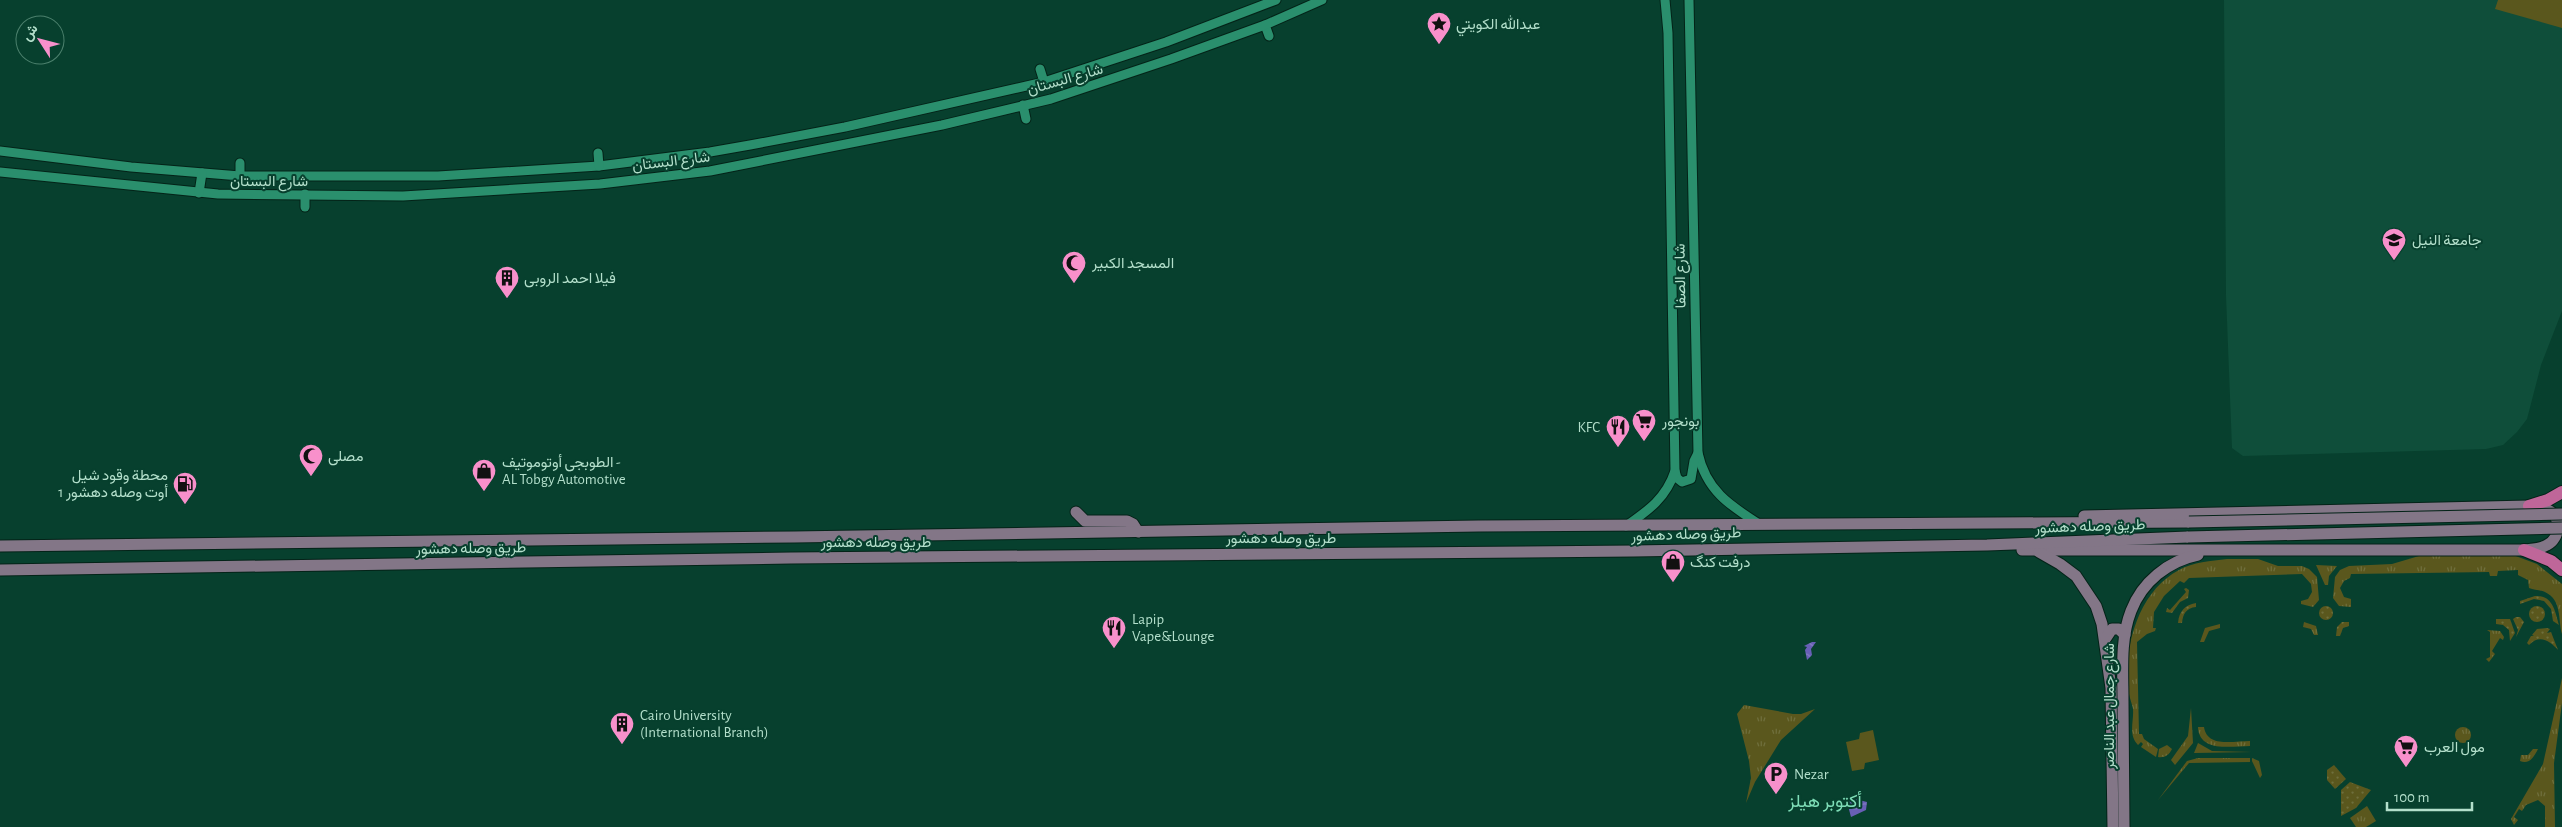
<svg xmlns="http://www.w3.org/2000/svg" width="2562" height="827" font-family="'Alegreya Sans',Vazirmatn,sans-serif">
  <defs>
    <pattern id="grass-tufts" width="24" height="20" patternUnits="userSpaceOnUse" patternTransform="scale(1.25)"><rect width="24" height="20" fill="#5a571d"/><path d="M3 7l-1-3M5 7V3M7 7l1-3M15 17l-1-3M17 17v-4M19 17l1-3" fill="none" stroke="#6f6f3c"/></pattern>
    <pattern id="garden-dots" width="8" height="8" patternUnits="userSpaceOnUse" patternTransform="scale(1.25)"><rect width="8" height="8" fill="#5a571d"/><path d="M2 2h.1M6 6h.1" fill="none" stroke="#6f6f3c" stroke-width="1.8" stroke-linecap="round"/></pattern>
    <pattern id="water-waves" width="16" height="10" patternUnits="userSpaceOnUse" patternTransform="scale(1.25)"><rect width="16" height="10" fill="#685fb6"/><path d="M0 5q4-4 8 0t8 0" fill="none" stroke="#827dc1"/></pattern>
  </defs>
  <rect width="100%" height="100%" fill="#07402e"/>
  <polygon fill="#0f4e3a" points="2224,0 2562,0 2562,311 2541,365 2527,419 2517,432 2503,445 2486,449 2243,456 2232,448 2226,295"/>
  <g fill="url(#grass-tufts)">
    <path d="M2513 555 2537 564 2562 584V634C2558 619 2562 600 2545 592 2540 590 2534 590 2529 588L2528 580 2518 575V570L2498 571 2497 576H2490L2489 572 2351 574 2350 578 2344 581 2340 588 2344 597 2351 599V607L2339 606 2333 598 2335 577 2340 570 2349 566 2392 564 2419 556Z"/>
    <path d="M2227 559H2258L2278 566H2302L2309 569 2317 577 2319 600 2313 607 2301 604V601L2308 599 2312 592 2311 584 2302 574 2189 578 2184 583 2180 581 2164 596 2154 612 2153 628H2156L2155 631 2147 634 2137 642 2139 734H2142L2144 739 2158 749 2156 757 2141 747 2143 744 2141 742 2138 745C2128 735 2134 722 2133 709 2132 704 2130 699 2129 694 2122 651 2137 592 2179 570 2193 562 2211 561 2227 559Z"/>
    <polygon points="2316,565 2337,566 2329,576 2328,585 2325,585"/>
    <polygon points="2304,622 2316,626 2318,635 2314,635 2311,629 2303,627"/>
    <polygon points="2220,624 2220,628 2209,631 2204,642 2200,642 2205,628"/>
    <polygon points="2487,630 2500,631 2504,637 2503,640 2500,638 2492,651 2495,654 2489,662 2486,659 2490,657 2490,632"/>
    <polygon points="2562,678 2562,703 2554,763 2555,827 2545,827 2545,806 2538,800 2526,805 2522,811 2519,809 2514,817 2518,820 2514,825 2511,819 2543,764"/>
    <polygon points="1744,705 1793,714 1801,714 1815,709 1781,740 1755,782 1746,803 1751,778 1749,761 1737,714"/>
    <polygon points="2191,708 2193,743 2175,765 2171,760 2188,736"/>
    <path d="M2198 727H2204C2207 748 2234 741 2250 741V746C2232 746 2199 753 2198 727Z"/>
    <circle cx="2463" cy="735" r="8"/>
    <polygon points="2198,743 2212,751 2252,752 2194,753"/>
    <path d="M2167 745 2172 749C2169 755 2165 758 2158 757L2159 749Z"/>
    <path d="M2533 749H2538C2534 757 2529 765 2520 761L2521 755H2528Z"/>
    <polygon points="2198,758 2250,758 2250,762 2189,763 2158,800 2187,761"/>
    <polygon points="2252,758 2259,761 2262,775 2260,778 2252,761"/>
    <polygon points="2367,806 2376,821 2366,827 2356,827 2350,818"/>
  </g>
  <g fill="url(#garden-dots)">
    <polygon points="2186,588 2189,590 2188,598 2180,602 2172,613 2166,612 2167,608 2170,610 2186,592 2184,589"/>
    <path d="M2535 596C2553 595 2555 611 2559 625L2553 621 2551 609 2544 601 2534 599 2520 604V601Z"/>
    <path d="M2196 603V607C2186 608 2183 614 2182 623H2178C2179 611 2185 605 2196 603Z"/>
    <circle cx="2537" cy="614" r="8"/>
    <circle cx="2326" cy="613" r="7"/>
    <polygon points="2516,617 2520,617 2524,622 2516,637 2518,630 2513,619"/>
    <polygon points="2496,619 2510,619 2515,633 2510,641 2509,630 2503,625 2496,624"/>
    <polygon points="2342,622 2349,622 2349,626 2343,628 2340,636 2336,636 2337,627"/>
    <path d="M2547 628 2550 629 2547 633 2551 632 2558 650C2551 642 2540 633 2529 645L2527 643 2531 636H2534L2532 635 2537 629Z"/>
    <polygon points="2334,765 2346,779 2335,789 2327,780 2327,770"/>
    <polygon points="2350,782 2371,790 2356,808 2341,816 2341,790"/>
  </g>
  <g fill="#5a571d">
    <polygon points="2498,0 2562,0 2562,28 2495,9"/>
    <polygon points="1873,730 1879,760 1865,763 1864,769 1852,771 1846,742 1859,739 1860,733"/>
  </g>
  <g fill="url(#water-waves)">
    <polygon points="1812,642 1816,642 1811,649 1812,655 1807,660 1805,650 1807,647 1804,646"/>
    <polygon points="1851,798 1867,802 1866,810 1851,817 1847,802"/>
  </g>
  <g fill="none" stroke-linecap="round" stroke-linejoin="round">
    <defs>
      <g id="minor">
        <path d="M1689 0 1698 453C1706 490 1729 505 1759 524"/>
        <polyline points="1265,25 1269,36"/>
        <polyline points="1040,69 1044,82"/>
        <polyline points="1023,105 1026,119"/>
        <polyline points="0,151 131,167 240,176 438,176 599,166 710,152 750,145 845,127 1044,82 1166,42 1276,0"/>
        <polyline points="598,153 599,166"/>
        <polyline points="0,172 218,194 403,196 600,184 710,171 942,125 1051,99 1171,59 1265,25 1322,0"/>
        <polyline points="240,176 240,163"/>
        <polyline points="199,193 202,173"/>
        <polyline points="305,207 305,194"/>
        <polyline points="1675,471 1677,478 1682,482 1691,479 1694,461 1698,453"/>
        <path d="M1626 526C1649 510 1666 498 1675 471L1668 33 1665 0"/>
      </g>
      <g id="major">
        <polyline points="1076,512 1085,521 1127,521 1133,524 1138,532"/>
        <polyline points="0,546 794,537 1479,526 2189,522"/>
        <path d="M2022 550H2524C2531 549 2541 549 2547 545 2560 539 2562 516 2548 510 2542 508 2535 507 2529 506L2084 516"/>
        <polyline points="2039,552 2060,564 2076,576 2096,606 2102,624 2111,688 2113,827"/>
        <polyline points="0,570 791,558 1634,551 1987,545 2188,537"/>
        <polyline points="2106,638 2112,629 2119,629 2125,635"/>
        <path d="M2124 827C2124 785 2123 743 2123 701 2123 672 2120 639 2131 611 2142 582 2168 561 2198 555"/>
      </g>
      <g id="highway">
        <polyline points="2529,506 2548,500 2562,492"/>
        <polyline points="2524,550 2551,561 2562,570"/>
      </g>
    </defs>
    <use href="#minor" stroke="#042318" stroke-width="11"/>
    <use href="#major" stroke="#042318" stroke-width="13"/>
    <use href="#highway" stroke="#042318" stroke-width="14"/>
    <use href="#minor" stroke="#2a8f6d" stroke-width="9"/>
    <use href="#major" stroke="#837687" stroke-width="11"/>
    <use href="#highway" stroke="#bf6699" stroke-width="12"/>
    <defs>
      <g id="major-bridge">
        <polyline points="2189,522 2562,514"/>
        <polyline points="2188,537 2562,528"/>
      </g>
    </defs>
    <use href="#major-bridge" stroke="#042318" stroke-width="13" stroke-linecap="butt"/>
    <use href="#major-bridge" stroke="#837687" stroke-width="11"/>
  </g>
  <defs>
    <symbol id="sight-pin" viewBox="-11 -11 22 30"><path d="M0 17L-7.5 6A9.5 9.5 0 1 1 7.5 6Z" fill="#f890cb" stroke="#07402e"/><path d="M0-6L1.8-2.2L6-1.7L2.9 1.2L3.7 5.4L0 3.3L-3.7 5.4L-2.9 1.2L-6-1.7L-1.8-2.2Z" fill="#111"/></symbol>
    <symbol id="university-pin" viewBox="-11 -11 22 30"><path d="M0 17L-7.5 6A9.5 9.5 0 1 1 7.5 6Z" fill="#f890cb" stroke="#07402e"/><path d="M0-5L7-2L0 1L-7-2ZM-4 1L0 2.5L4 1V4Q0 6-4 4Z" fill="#111"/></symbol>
    <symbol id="mosque-pin" viewBox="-11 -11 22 30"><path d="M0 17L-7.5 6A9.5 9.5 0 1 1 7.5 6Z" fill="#f890cb" stroke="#07402e"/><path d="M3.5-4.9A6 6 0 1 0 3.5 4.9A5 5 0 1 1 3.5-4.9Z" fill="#111"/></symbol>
    <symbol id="building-pin" viewBox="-11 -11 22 30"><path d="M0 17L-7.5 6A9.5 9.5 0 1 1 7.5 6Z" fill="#f890cb" stroke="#07402e"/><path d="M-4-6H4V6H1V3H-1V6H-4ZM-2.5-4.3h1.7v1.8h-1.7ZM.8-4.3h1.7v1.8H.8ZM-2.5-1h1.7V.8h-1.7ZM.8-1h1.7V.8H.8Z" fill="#111"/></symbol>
    <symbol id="supermarket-pin" viewBox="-11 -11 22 30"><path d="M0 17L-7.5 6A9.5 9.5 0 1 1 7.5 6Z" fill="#f890cb" stroke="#07402e"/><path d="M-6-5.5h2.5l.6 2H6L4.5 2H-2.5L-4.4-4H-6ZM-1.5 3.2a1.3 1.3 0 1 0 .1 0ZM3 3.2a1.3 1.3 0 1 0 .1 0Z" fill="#111"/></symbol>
    <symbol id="restaurant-pin" viewBox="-11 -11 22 30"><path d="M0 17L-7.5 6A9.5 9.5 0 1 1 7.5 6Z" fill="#f890cb" stroke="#07402e"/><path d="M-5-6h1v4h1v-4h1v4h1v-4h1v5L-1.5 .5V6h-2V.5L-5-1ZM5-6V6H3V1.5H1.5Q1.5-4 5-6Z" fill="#111"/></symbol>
    <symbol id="shop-pin" viewBox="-11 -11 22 30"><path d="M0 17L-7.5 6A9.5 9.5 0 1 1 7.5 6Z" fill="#f890cb" stroke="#07402e"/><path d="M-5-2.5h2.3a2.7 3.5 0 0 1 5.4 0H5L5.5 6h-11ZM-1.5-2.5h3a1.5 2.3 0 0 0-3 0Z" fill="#111"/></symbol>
    <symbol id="fuel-pin" viewBox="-11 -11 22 30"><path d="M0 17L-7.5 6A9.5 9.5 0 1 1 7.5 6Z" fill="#f890cb" stroke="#07402e"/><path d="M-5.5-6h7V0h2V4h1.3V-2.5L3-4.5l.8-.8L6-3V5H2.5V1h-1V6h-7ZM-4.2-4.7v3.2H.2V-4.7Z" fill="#111"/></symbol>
    <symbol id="parking-pin" viewBox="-11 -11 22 30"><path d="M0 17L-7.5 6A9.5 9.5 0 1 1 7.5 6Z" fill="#f890cb" stroke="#07402e"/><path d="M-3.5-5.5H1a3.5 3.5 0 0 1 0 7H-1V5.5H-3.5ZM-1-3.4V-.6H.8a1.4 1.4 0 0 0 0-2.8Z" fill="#111"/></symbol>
  </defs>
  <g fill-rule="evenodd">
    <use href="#sight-pin" x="1425" y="10" width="28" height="38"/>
    <use href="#university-pin" x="2380" y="226" width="28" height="38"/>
    <use href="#mosque-pin" x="1060" y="249" width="28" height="38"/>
    <use href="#building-pin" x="493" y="264" width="28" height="38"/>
    <use href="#supermarket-pin" x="1630" y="407" width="28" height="38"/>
    <use href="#restaurant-pin" x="1604" y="413" width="28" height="38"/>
    <use href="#mosque-pin" x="297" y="442" width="28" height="38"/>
    <use href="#shop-pin" x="470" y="457" width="28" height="38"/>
    <use href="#fuel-pin" x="171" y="470" width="28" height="38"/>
    <use href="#shop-pin" x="1659" y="548" width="28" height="38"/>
    <use href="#restaurant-pin" x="1100" y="614" width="28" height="38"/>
    <use href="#building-pin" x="608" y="710" width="28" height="38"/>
    <use href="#supermarket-pin" x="2392" y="733" width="28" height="38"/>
    <use href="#parking-pin" x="1762" y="760" width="28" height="38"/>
  </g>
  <g text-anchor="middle" stroke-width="4" stroke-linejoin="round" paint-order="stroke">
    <g font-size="15" fill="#b3dfcb" stroke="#07402e" text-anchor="start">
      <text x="1456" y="29">عبدالله الكويتي</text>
      <text x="2412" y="245">جامعة النيل</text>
      <text x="1092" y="268">المسجد الكبير</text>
      <text x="524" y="283">فيلا احمد الروبى</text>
      <text x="1662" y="426">بونجور</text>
      <text x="1600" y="432" text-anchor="end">KFC</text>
      <text x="328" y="461">مصلى</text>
      <text x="502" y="467">الطوبجى أوتوموتيف -<tspan x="502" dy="17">AL Tobgy Automotive</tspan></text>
      <text x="168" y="480" text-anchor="end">محطة وقود شيل<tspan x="168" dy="17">أوت وصله دهشور 1</tspan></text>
      <text x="1690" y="567">درفت كنگ</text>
      <text x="1132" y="624">Lapip<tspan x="1132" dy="17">Vape&amp;Lounge</tspan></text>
      <text x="640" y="720">Cairo University<tspan x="640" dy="17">(International Branch)</tspan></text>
      <text x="2424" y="752">مول العرب</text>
      <text x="1794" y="779">Nezar</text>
    </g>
    <g font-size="15" fill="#b3dfcb" stroke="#07402e">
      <text transform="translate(1065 79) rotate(-16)" y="5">شارع البستان</text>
      <text transform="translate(671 161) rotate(-7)" y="5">شارع البستان</text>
      <text x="269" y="186">شارع البستان</text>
      <text transform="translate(1680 276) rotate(-91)" y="5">شارع الصفا</text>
      <text transform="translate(2090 526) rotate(-2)" y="5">طريق وصله دهشور</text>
      <text transform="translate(1686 534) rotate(-2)" y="5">طريق وصله دهشور</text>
      <text x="1281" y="543">طريق وصله دهشور</text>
      <text x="876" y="547">طريق وصله دهشور</text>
      <text transform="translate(471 548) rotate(-1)" y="5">طريق وصله دهشور</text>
      <text transform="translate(2109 706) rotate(-90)" y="5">شارع جمال عبد الناصر</text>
    </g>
    <g font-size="18" fill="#7eddb7" stroke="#07402e">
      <text x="1825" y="807">أكتوبر هيلز</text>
    </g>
  </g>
  <g transform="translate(40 40) rotate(306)"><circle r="24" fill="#07402e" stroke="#4c806d"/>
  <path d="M0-4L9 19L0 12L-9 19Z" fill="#f890cb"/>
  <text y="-8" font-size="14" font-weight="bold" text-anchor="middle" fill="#b3dfcb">ش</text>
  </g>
  <path d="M2387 802v8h85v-8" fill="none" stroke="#b3dfcb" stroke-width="2.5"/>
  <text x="2394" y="802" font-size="15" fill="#b3dfcb" stroke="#07402e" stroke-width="4" paint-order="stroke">100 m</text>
</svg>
